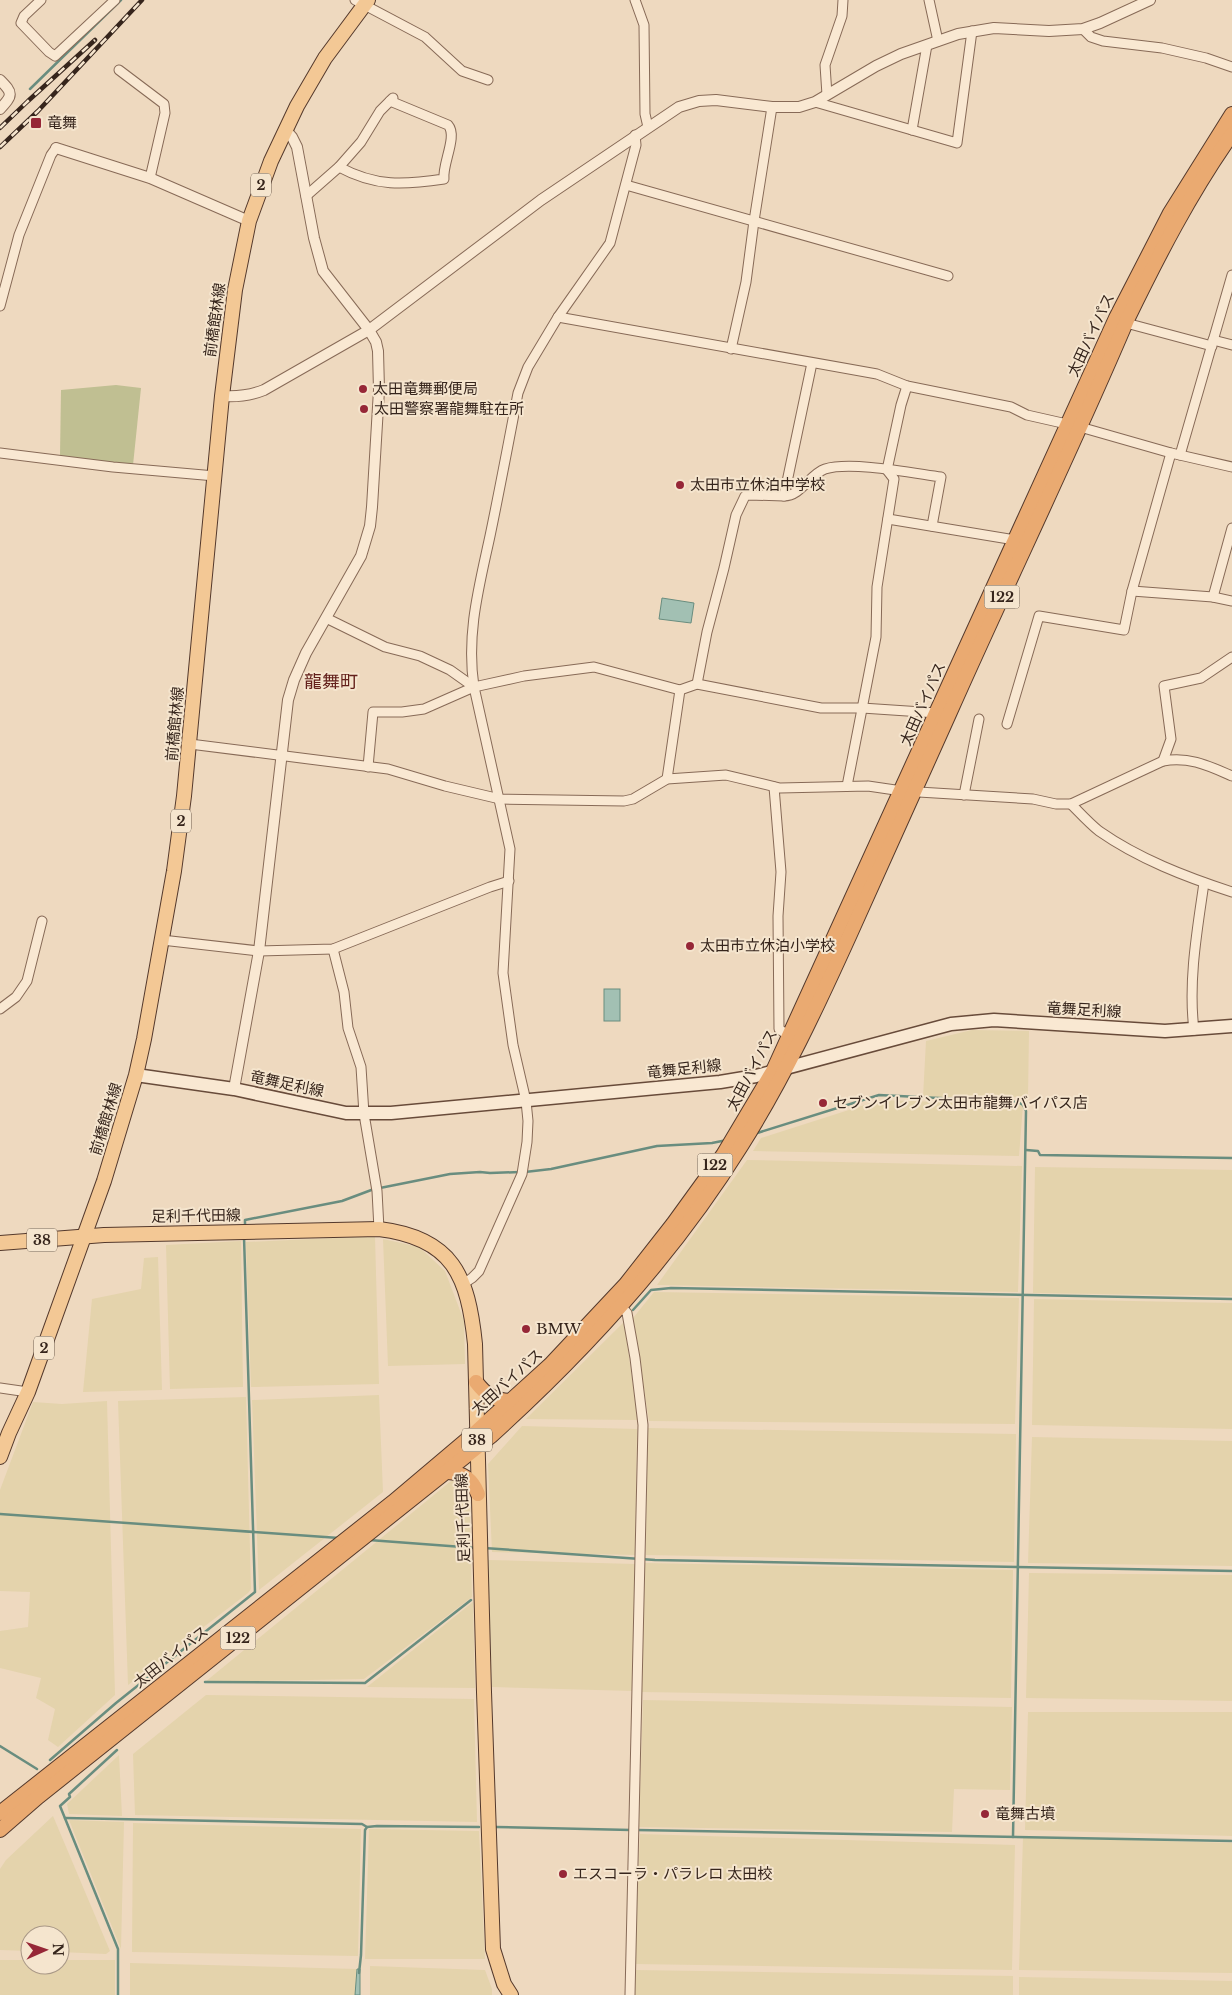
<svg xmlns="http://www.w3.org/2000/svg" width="1232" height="1995" font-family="'Libre Baskerville','Noto Sans JP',serif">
  <rect width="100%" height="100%" fill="#eed9bf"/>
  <g fill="#e4d3ac">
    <polygon points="972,1030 1029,1031 1028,1097 923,1097 926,1041"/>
    <polygon points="880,1100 1023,1105 1019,1156 753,1151 761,1138"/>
    <polygon points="747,1160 1022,1166 1018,1292 657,1285"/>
    <polygon points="1035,1167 1232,1170 1232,1296 1033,1293"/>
    <polygon points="375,1236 379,1384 251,1387 246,1242"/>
    <polygon points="383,1239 419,1247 445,1271 464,1321 465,1364 388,1366"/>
    <polygon points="241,1241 243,1387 170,1389 166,1245"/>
    <polygon points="158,1257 162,1390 83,1392 92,1299 141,1289 144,1258"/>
    <polygon points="654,1292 1019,1298 1015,1424 649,1421 633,1318"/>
    <polygon points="1034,1299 1232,1303 1232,1429 1032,1425"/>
    <polygon points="624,1322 638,1420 526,1419"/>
    <polygon points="379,1395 383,1492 259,1590 252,1400"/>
    <polygon points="246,1397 251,1589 248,1593 128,1685 118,1401"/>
    <polygon points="107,1401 115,1695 58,1747 48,1740 55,1709 36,1698 41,1678 0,1668 0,1631 28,1627 30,1592 0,1591 0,1490 33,1402 62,1404"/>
    <polygon points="522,1426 637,1429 635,1555 492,1552 488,1464"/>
    <polygon points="647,1428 1016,1434 1014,1562 646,1555"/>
    <polygon points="1032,1437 1232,1441 1232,1566 1028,1563"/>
    <polygon points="460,1480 469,1485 472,1597 364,1679 205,1682 451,1481"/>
    <polygon points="488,1560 635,1564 632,1691 492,1687"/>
    <polygon points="645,1563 1013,1570 1011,1698 642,1692"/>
    <polygon points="1029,1573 1232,1575 1232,1701 1026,1698"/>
    <polygon points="473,1602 475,1688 367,1687"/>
    <polygon points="206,1695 474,1699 477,1822 135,1815 133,1754"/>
    <polygon points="643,1700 1012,1707 1010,1790 954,1789 952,1832 639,1827"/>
    <polygon points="1028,1712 1232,1712 1232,1836 1025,1830"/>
    <polygon points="119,1755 122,1816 69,1814 67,1804"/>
    <polygon points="53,1816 110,1951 106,1954 60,1952 60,1935 30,1935 30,1951 0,1950 0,1869 6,1860"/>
    <polygon points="69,1820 124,1822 121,1949"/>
    <polygon points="133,1823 361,1829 358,1956 132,1952"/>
    <polygon points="369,1829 479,1831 485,1959 365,1959"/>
    <polygon points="640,1834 1015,1845 1012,1970 634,1964"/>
    <polygon points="1023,1837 1232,1843 1232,1973 1019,1970"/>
    <polygon points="0,1960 30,1960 30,1965 60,1965 60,1960 115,1960 115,1995 0,1995"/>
    <polygon points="130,1963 357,1969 356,1995 130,1995"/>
    <polygon points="370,1966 485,1970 492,1989 492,1995 370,1995"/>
    <polygon points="635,1970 1013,1976 1013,1995 635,1995"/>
    <polygon points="1019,1977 1232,1981 1232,1995 1019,1995"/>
  </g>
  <polygon fill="#c0bf92" points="116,385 141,388 133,465 60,456 61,390"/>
  <g fill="#a2c0b3" stroke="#698d7f">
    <polygon points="662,598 694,603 691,623 659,619"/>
    <rect x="604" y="989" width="16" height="32"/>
    <polygon points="357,1969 360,1969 360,1995 355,1995"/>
  </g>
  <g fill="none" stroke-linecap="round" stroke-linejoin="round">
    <g stroke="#698d7f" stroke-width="2.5">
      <polyline points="30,89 121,0"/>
      <polyline points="754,1134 879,1095 1018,1102 1023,1105 1026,1111 1013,1837"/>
      <polyline points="1026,1150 1038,1151 1040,1155 1232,1158"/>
      <polyline points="525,1172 551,1169 657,1146 712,1143 727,1140"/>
      <polyline points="380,1188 450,1174 480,1172 490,1173 520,1172"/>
      <polyline points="245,1227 245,1220 342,1201 374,1189"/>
      <polyline points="633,1310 651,1290 671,1288 1232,1299"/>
      <polyline points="0,1514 339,1538"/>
      <polyline points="369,1540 476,1548"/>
      <polyline points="484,1548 655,1560 1232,1571"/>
      <polyline points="205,1682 365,1683 471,1600"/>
      <polyline points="0,1746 37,1769"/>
      <polyline points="117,1750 69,1794 70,1797 60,1806 118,1949 118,1995"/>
      <polyline points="50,1760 116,1703 255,1592 244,1237"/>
      <polyline points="65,1818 362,1824 367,1827"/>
      <polyline points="496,1827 631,1830"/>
      <polyline points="636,1830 1232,1841"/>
      <polyline points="359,1973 361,1955 365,1830 367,1827 377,1826 479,1827"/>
    </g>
    <defs>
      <g id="minor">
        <polyline points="41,0 24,16 21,23 49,52 55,56 115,0"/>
        <polyline points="355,0 425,37 462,71 488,80"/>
        <polyline points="635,0 644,25 645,114 648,127"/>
        <polyline points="929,0 938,41"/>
        <polyline points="1083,29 1091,37 1103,41 1162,48 1206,58 1232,67"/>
        <polyline points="119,70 164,104 165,113 150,178"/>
        <polyline points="827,95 825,65 842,16 843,0"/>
        <polyline points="815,102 957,143 972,31"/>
        <polyline points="912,130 927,45"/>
        <path d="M339 167C376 187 404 185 444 179 442 164 458 136 448 125L390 101"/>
        <polyline points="626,185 948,276"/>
        <polyline points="306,196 339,167 361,142 380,111 393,98"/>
        <polyline points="0,306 19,235 51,155 56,148"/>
        <polyline points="558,317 877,374 907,386 1011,407 1027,415 1080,427 1171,453 1232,467"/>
        <polyline points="1126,323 1212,346"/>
        <polyline points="1213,340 1232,345"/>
        <polyline points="731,349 746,282 754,221 772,107"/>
        <polyline points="0,453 113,467 215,476"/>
        <polyline points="1180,455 1232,275"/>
        <path d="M784 496C801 496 810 474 825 469 851 461 912 473 941 477L932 526"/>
        <polyline points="888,519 1015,540"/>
        <polyline points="1132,591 1213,597 1232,601"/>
        <polyline points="1213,597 1232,528"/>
        <polyline points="326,618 385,647 420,656 450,670 474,687"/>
        <polyline points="697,684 707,632 724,568 736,515 745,496 749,495 784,496 812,363"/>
        <polyline points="1007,724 1039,616 1124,630 1132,591 1171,453"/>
        <path d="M190 744 388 769 445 786 500 799 624 801 633 799 667 779 726 775 780 788 868 786 902 791 1033 799 1056 804H1071L1163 761C1189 756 1209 766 1232 776"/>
        <polyline points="1163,761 1171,739 1164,686 1201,678 1232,657"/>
        <polyline points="368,767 373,712 402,712 424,709 474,687 524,676 594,667 680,690"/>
        <polyline points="667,779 680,690 697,684 821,708 862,708 937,713"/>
        <polyline points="847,786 876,637 877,587 894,479 887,470 901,405 907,386"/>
        <polyline points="774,787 781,872 778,916 779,1029 789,1036"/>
        <polyline points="964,795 979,719"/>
        <path d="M1071 804C1080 813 1089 823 1099 831 1139 859 1186 877 1232 892"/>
        <polyline points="162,940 259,951 333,949 490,887 509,881"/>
        <polyline points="333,949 344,992 348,1028 361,1067 364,1114 377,1191 379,1229"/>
        <polyline points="0,1009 16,997 27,981 42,921"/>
        <path d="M1194 1030C1188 982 1197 931 1204 883"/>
        <path d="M463 1284 472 1278 479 1271 522 1174 527 1142 528 1121 526 1101 513 1045 503 973 510 849 474 687C466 634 479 587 490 536 500 488 509 440 518 393L528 367 558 317 610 243 636 145 635 135"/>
        <polyline points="621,1306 627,1313 635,1358 643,1425 630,1995"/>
        <polyline points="0,1388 28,1392"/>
      </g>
      <g id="tertiary">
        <path d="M0 80C13 93 13 95 0 109"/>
        <polyline points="56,148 150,178 249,221"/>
        <path d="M222 396C237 397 249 396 264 390L369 330 541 200 679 107 699 101 716 100 772 107H799L815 102 876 66 901 54 958 34 994 28 1049 31 1083 29 1100 23 1150 0"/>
        <polyline points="234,1089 259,951 288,700 294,680 306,653 361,556 370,526 372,507 379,390 378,351 376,342 369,330 323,271 314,238 297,147 292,137 285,129"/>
      </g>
      <polyline id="secondary" points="136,1075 234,1089 346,1113 391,1113 720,1082 756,1076 951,1024 994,1020 1165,1031 1232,1026"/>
      <g id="primary">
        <path d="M0 1243 104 1235 379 1229C453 1238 468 1276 475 1344L484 1692 493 1949 504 1984 511 1995"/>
        <polyline points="0,1457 9,1433 28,1392 104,1181 136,1075 144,1039 174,871 184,796 222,396 235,290 249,221 271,161 297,106 325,58 368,0"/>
      </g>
      <g id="trunk">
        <path d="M476 1382C486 1395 493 1400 510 1401"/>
        <path d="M448 1472C463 1473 472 1479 478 1494"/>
        <polyline points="0,1813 393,1502 477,1431 550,1365 626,1284 673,1224 723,1155 773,1071 1116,318 1170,213 1232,114"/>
        <path d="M0 1830 38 1797 491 1436C585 1351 674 1254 741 1146 784 1078 818 1005 851 932 884 859 917 785 950 712 1008 581 1071 452 1127 320 1158 256 1191 192 1232 134"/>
      </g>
    </defs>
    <use href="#minor" stroke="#876a57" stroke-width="11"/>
    <use href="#tertiary" stroke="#876a57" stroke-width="12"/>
    <use href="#secondary" stroke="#684b3a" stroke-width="15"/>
    <use href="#primary" stroke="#54392c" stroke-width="16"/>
    <use href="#trunk" stroke="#54392c" stroke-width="16"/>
    <use href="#minor" stroke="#f9e8d2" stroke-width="9"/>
    <use href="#tertiary" stroke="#f9e8d2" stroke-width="10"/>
    <use href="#secondary" stroke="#f9e8d2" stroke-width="12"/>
    <use href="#primary" stroke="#f3c895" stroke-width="14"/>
    <use href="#trunk" stroke="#eaaa71" stroke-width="14"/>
    <defs>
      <g id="rail">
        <polyline points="0,128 28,101 95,40"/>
        <polyline points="0,147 38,111 142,0"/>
      </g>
    </defs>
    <use href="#rail" stroke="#36251c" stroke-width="4.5"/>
    <use href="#rail" stroke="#f5e5ce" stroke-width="2.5" stroke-dasharray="8" stroke-linecap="butt"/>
  </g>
  <g fill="#962737" stroke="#f5e5ce" stroke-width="2">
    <rect x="30" y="117" width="12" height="12" rx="2.5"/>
    <circle cx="363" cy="389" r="5"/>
    <circle cx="364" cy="409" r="5"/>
    <circle cx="680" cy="485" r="5"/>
    <circle cx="690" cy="946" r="5"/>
    <circle cx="823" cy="1103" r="5"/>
    <circle cx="526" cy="1329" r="5"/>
    <circle cx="985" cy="1814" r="5"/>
    <circle cx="563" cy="1874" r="5"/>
  </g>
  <g text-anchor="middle" stroke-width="4" stroke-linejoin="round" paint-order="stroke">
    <g fill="#f5e5ce" stroke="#6f5f51" stroke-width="1">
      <rect x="251" y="173.5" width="20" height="23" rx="4"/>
      <rect x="984.5" y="585.5" width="35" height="23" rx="4"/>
      <rect x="171" y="809.5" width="20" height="23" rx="4"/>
      <rect x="697.5" y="1153.5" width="35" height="23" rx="4"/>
      <rect x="27" y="1228.5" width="30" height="23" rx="4"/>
      <rect x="34" y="1336.5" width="20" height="23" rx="4"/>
      <rect x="462" y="1428.5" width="30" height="23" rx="4"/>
      <rect x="220.5" y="1626.5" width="35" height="23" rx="4"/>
    </g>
    <g font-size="14" font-weight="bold" fill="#36251c">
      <text x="261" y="190">2</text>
      <text x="1002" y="602">122</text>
      <text x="181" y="826">2</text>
      <text x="715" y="1170">122</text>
      <text x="42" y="1245">38</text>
      <text x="44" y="1353">2</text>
      <text x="477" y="1445">38</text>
      <text x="238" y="1643">122</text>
    </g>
    <g font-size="15" fill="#36251c" stroke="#f5e5ce" text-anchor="start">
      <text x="47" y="128">竜舞</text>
      <text x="373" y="394">太田竜舞郵便局</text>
      <text x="374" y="414">太田警察署龍舞駐在所</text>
      <text x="690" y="490">太田市立休泊中学校</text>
      <text x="700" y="951">太田市立休泊小学校</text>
      <text x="833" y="1108">セブンイレブン太田市龍舞バイパス店</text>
      <text x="536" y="1334">BMW</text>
      <text x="995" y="1819">竜舞古墳</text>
      <text x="573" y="1879">エスコーラ・パラレロ 太田校</text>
    </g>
    <g font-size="15" fill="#36251c" stroke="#f5e5ce">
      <text transform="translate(215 320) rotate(-82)" y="5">前橋館林線</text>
      <text transform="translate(1091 335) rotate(-65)" y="5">太田バイパス</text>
      <text transform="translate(923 704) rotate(-66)" y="5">太田バイパス</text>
      <text transform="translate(175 724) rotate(-85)" y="5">前橋館林線</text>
      <text transform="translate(1084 1010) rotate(3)" y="5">竜舞足利線</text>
      <text transform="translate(684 1069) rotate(-6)" y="5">竜舞足利線</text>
      <text transform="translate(752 1070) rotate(-62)" y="5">太田バイパス</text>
      <text transform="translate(287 1084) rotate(12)" y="5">竜舞足利線</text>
      <text transform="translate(106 1119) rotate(-73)" y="5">前橋館林線</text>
      <text transform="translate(196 1216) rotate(-1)" y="5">足利千代田線</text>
      <text transform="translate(507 1382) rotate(-42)" y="5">太田バイパス</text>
      <text transform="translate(463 1518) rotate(-92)" y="5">足利千代田線</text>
      <text transform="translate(171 1657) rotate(-38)" y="5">太田バイパス</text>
    </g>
    <g font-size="18" fill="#63201b" stroke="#f5e5ce">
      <text x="331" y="688">龍舞町</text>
    </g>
  </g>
  <g transform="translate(45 1950) rotate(88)"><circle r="24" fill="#f5e5ce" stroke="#a99887"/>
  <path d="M0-4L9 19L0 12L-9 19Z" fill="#962737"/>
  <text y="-8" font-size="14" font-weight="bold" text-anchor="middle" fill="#36251c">N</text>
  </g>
</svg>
